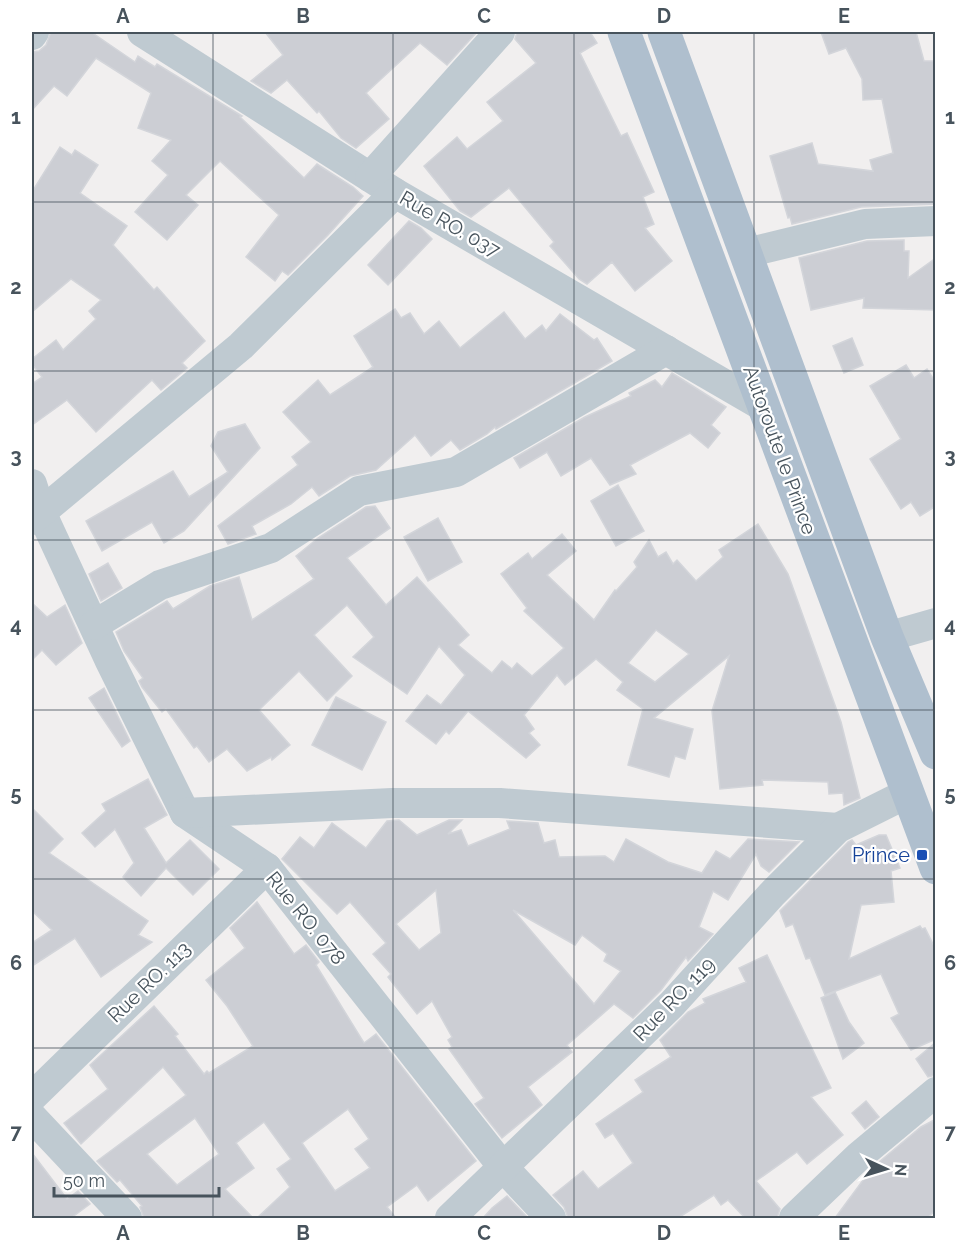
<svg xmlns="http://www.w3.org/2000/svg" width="967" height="1250" font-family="Raleway,sans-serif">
  <rect width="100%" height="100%" fill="#f1efef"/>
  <g fill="#ccced4" stroke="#d3d5da" stroke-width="1.5" fill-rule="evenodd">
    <polygon points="51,32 91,32 135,62 138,56 155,67 157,64 242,116 240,117 304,178 317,164 353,187 363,196 328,235 288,275 282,271 275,281 246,257 279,215 220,161 186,195 198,205 167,240 135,212 168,175 152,161 171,140 138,128 151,93 96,58 67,96 54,86 32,110 32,52 39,51 46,45"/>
    <polygon points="265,32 477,32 447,65 420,43 366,93 389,119 356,148 341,138 319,111 317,113 287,80 271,93 251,81 283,55"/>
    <polygon points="517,32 590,32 597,43 580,53 621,136 627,133 654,192 643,197 654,224 645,228 672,261 635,291 612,262 587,284 579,279 550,246 554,242 509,188 471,217 460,211 424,166 457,137 467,149 503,121 487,102 536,63 515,39"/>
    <polygon points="821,32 916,32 924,61 936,61 936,204 861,207 792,224 790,217 788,218 770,156 812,143 818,164 873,171 870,160 893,153 882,99 863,100 862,79 846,48 829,54"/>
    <polygon points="60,147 72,155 75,150 98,165 80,193 127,226 113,245 154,290 157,287 205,341 182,363 187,368 161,390 152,380 96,432 67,400 32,425 32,384 42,377 32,364 32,359 56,340 63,350 96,319 89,311 101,300 71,279 32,312 32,192"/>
    <polygon points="409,221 421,228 432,239 388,285 368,265"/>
    <polygon points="904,240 904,251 909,251 908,278 936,258 936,310 863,308 864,298 811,310 799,258 867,241"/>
    <polygon points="395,309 401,318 410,313 424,334 439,321 460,348 504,312 525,339 542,325 546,331 560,314 594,340 597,338 612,361 496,429 495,427 487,434 460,450 451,440 431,456 415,435 376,470 350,476 319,496 312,487 291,504 252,526 256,534 228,544 218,526 298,465 292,457 311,442 283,412 318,380 330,395 373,367 354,336"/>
    <polygon points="852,338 863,365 844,373 833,346"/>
    <polygon points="906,365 914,378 927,369 936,383 936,506 920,516 911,502 901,509 870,459 901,439 870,386"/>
    <polygon points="672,373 726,407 711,425 720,433 708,448 690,433 630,465 636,474 610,485 591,458 561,476 547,452 520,468 514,458 585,417 631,396 629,393 655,380 662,387"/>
    <polygon points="245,424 260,448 184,531 164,543 152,522 102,551 86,521 173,471 189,497 228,472 211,446 218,432"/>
    <polygon points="618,485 644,531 616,546 591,501"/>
    <path d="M375 506 390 528 347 558 386 605 417 577 469 635 458 645 492 673 502 661 512 669 517 663 532 676 564 648 524 611 527 608 501 574 528 553 532 559 562 534 576 551 547 575 594 620 615 590 616 591 637 567 634 562 649 540 658 557 666 552 673 564 677 560 696 581 723 557 719 550 758 524 788 574 841 722 860 798 844 805 843 793 829 794 828 782 762 780 763 785 720 789 712 711 729 656 654 718 693 729 685 759 675 756 669 777 628 765 643 709 617 690 623 682 596 659 565 685 557 675 524 715 534 729 529 733 540 745 526 758 468 711 449 734 446 731 436 744 406 721 427 695 441 705 465 675 439 646 407 694 353 657 374 637 347 605 314 635 352 676 327 701 299 671 259 710 290 745 272 760 271 757 247 771 227 749 209 762 197 746 194 748 166 709 162 712 142 687 139 681 143 678 124 651 116 632 167 601 173 609 210 586 239 577 252 620 314 579 296 556 318 538 366 507ZM656 630 689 654 655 682 628 663Z"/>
    <polygon points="438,518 462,562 428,581 404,537"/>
    <polygon points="108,563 122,588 101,601 89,574"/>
    <polygon points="32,603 47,617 65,605 82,643 56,665 42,650 32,660"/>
    <polygon points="104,688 130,741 122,747 89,698"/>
    <polygon points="336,697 386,722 362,770 312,745"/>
    <polygon points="148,779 167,815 144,828 166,863 190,840 219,869 193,895 166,868 141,896 123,877 134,863 115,829 95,847 82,833 106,811 102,804"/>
    <polygon points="32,808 63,839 49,853 148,921 138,935 152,942 101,977 75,938 32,966 32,943 52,930 32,911"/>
    <path d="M399 820 417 835 449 820H462L448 834 461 830 468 846 510 829 507 821 538 823 544 843 555 840 559 857 605 856 614 862 626 839 668 862 702 873 716 851 730 859 748 839 799 842 769 872 761 866 756 854 728 900 713 891 699 927 713 934 688 961 686 957 661 990 633 1018 614 1004 567 1045 572 1052 528 1087 542 1105 502 1138 475 1104 484 1098 449 1049 452 1047 448 1040 452 1037 432 1001 417 1014 388 977 391 974 373 954 386 943 350 902 337 914 282 859 300 837 314 848 332 823 366 848 387 821ZM436 890 441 933 419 950 396 924ZM513 910 575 945 582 935 607 954 604 961 621 971 594 1004Z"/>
    <polygon points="879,835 886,835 900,868 891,871 894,902 861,905 849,959 920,926 922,929 925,928 936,950 936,1039 911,1050 891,1018 899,1014 881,974 825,995 810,958 806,959 793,924 786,927 780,911 848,842 852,840 856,845"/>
    <path d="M257 902 294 954 306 945 319 962 316 965 364 1043 376 1034 476 1161 428 1201 417 1185 387 1207 396 1218H257L290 1187 277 1169 291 1159 264 1122 236 1143 254 1168 225 1189 253 1218H144L140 1207 142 1206 120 1180 117 1182 97 1161 186 1095 163 1067 81 1144 64 1123 108 1089 90 1065 154 1006 178 1034 175 1036 204 1074 207 1071 209 1073 253 1046 227 1006 206 980 245 948 230 928ZM348 1109 369 1139 355 1149 370 1168 335 1191 302 1143ZM195 1118 219 1154 177 1185 147 1154Z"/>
    <polygon points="767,955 831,1088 811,1097 843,1135 807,1164 797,1152 756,1181 780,1209 777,1218 745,1218 728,1200 721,1205 714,1195 678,1218 568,1218 564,1207 553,1195 583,1171 598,1189 633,1163 613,1133 605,1138 596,1124 643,1092 635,1080 671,1057 660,1040 688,1012 705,1003 703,999 746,982 739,968"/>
    <polygon points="835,992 849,1022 864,1043 843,1059 821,998"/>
    <polygon points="936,1042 936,1075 928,1077 916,1059"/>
    <polygon points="866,1101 879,1117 865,1129 852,1113"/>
    <polygon points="936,1119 936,1210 927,1218 835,1218 872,1168 921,1127"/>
    <polygon points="32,1153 67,1199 78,1191 90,1204 71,1218 32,1218"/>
    <polygon points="507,1196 528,1218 483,1218 492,1208"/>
  </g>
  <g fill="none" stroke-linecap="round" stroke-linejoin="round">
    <g stroke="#bfcad1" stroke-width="30">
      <polyline points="142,32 395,193 764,407"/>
      <polyline points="32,35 34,32"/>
      <polyline points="370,177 500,32"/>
      <polyline points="746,253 865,224 936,221"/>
      <polyline points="32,484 41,512 109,659 185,813 267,868 503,1167 551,1218"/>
      <polyline points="32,520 241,346 395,193"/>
      <polyline points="94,625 160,585 271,548 359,491 456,472 666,350"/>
      <polyline points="887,637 936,623"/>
      <polyline points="185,813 392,803 500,803 838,828"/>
      <polyline points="32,1097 267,868"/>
      <polyline points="32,1117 127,1218"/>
      <polyline points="450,1218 672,1004 772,894 838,828 908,793"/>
      <polyline points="794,1218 858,1157 936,1092"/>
    </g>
    <g stroke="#afbfce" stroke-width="33">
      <polyline points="624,32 936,868"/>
      <polyline points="664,32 887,637 936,753"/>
    </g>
  </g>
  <path fill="none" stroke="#47535c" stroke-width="1.5" stroke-opacity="0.55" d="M213 32V1218M393 32V1218M574 32V1218M754 32V1218M32 202H936M32 371H936M32 540H936M32 710H936M32 879H936M32 1048H936"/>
  <rect fill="#1a4fb4" stroke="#fff" stroke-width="2" x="916" y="849" width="12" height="12" rx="3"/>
  <g text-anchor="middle" stroke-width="4.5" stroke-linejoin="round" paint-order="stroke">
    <g font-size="20" fill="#47535c" stroke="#fff">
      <text transform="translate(450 224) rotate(30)" y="7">Rue RO. 037</text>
      <text transform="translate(780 450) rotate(70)" y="7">Autoroute le Prince</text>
      <text transform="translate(306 918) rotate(51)" y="7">Rue RO. 078</text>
      <text transform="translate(149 982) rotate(-44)" y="7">Rue RO. 113</text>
      <text transform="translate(674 999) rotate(-46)" y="7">Rue RO. 119</text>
    </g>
    <g font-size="20" fill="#164399" stroke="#fff" text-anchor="end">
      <text x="910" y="862">Prince</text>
    </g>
  </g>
  <rect width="967" height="1250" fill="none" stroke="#ffffff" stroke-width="66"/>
  <g transform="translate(886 1169) rotate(94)" stroke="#ffffff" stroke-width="4.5" paint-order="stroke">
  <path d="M0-4.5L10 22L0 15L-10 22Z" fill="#47535c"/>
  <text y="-9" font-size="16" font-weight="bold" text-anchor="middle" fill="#47535c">N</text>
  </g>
  <path d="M54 1187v9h165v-9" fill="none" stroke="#47535c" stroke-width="3"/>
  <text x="63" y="1187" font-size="18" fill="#47535c" stroke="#ffffff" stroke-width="4.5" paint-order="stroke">50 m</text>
  <rect x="33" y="33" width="901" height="1184" fill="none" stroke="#47535c" stroke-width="2"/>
  <g font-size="20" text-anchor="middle" font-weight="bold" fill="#47535c">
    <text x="123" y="23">A</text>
    <text x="303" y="23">B</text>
    <text x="484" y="23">C</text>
    <text x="664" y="23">D</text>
    <text x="844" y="23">E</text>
    <text x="16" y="124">1</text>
    <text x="950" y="124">1</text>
    <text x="16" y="294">2</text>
    <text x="950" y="294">2</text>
    <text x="16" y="463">3</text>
    <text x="950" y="463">3</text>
    <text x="16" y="632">4</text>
    <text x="950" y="632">4</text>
    <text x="16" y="801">5</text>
    <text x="950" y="801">5</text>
    <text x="16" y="970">6</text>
    <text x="950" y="970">6</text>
    <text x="16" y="1139">7</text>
    <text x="950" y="1139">7</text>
    <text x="123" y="1240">A</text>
    <text x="303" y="1240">B</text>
    <text x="484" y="1240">C</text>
    <text x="664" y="1240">D</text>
    <text x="844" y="1240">E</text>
  </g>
</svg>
